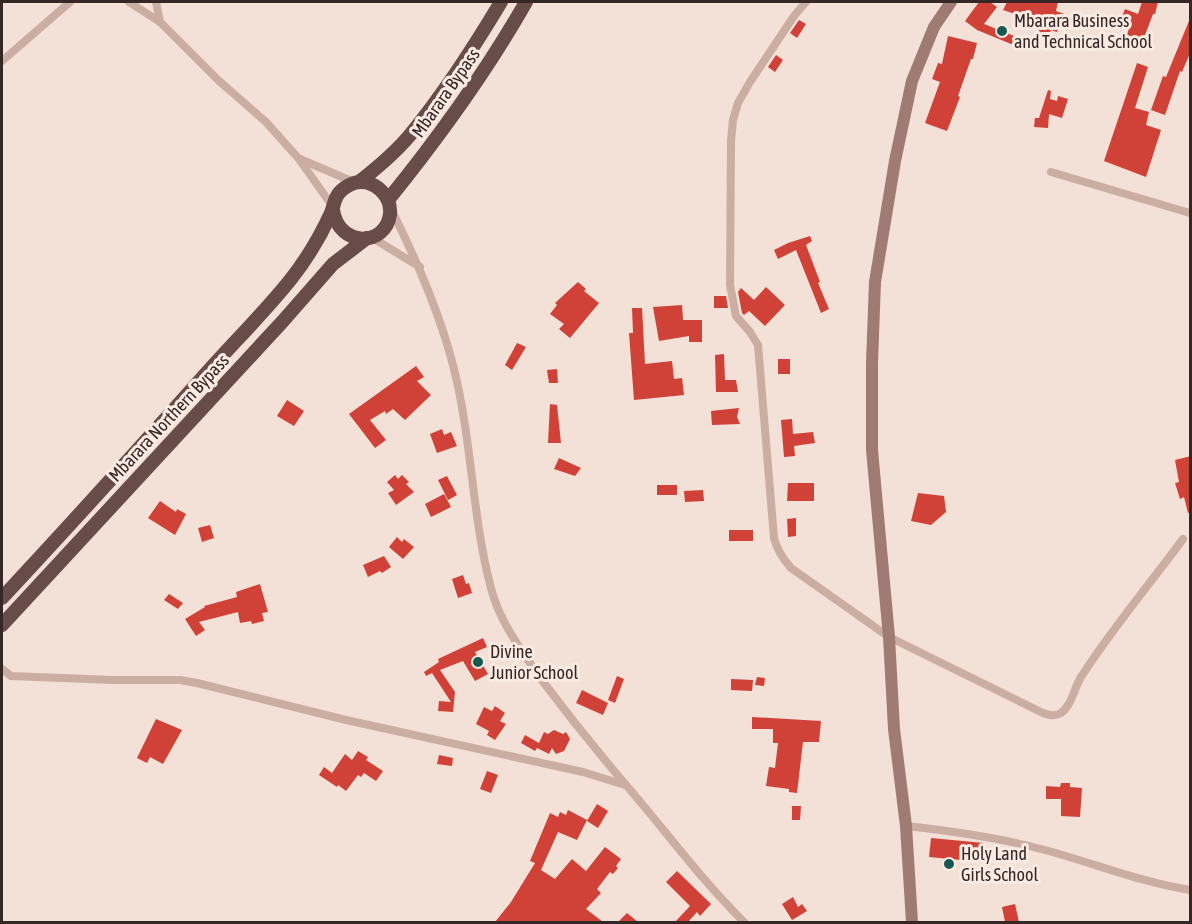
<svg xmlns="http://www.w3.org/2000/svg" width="1192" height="924" font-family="'Asap Condensed',sans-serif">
  <rect width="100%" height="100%" fill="#f3e0d6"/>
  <g fill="#d04137">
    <polygon points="979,2 990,2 997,7 984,24 1019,38 1016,46 977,30 965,21"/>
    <polygon points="1007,2 1058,2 1056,11 1064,14 1057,32 1051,30 1048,37 1038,33 1042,23 1003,10"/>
    <polygon points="1142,2 1158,2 1155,14 1153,14 1142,43 1126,37 1130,26 1120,22 1125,9 1138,14"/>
    <polygon points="1191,16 1191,51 1182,72 1180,71 1165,115 1151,110 1163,76 1166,77"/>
    <polygon points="799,20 806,24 797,38 790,33"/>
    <polygon points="948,36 977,43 973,59 971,59 958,96 960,97 947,131 925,123 940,82 932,79 938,63 942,64"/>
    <polygon points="776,55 783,60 775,72 768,67"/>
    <polygon points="1137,63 1148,67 1135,108 1149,112 1146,125 1161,130 1146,177 1104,161"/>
    <polygon points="1048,90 1051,91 1050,99 1057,101 1058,96 1068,99 1062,118 1049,114 1048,128 1034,127 1035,118 1039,118"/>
    <polygon points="810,236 812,241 806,245 820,282 818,283 829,309 821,313 796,250 778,259 774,250 788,243"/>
    <polygon points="578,282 586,289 584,291 599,303 570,338 559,329 564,324 550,314 557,305 555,303"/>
    <polygon points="766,287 785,305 765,326 749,311 744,315 742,313 738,292 741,288 754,300"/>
    <polygon points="714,296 726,296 728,308 714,308"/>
    <polygon points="682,305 683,320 702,320 702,342 689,342 689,336 659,341 653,307"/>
    <polygon points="632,308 642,308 645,364 672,361 674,379 682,378 684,395 634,400 629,333 633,333"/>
    <polygon points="517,343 526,347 512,370 505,365"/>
    <polygon points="724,354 725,380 736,380 738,392 716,392 715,355"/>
    <rect x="778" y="359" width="12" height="15"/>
    <polygon points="416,366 424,377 417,381 431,395 405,420 393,409 386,414 385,411 370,420 386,440 375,448 349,414"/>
    <polygon points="557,369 558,383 549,383 547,370"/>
    <polygon points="287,400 304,411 294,426 277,416"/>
    <polygon points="550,404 557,405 561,443 548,443"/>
    <polygon points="739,408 737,417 740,424 712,425 711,411"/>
    <polygon points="792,419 793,434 813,432 815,443 794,446 795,456 784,457 781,420"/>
    <polygon points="442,429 444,435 451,432 457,446 437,453 430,434"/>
    <polygon points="1191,456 1191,512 1188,513 1184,497 1180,499 1175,483 1179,482 1175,460"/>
    <polygon points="559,458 581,468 575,476 554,469"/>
    <polygon points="395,475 398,479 402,475 409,482 406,484 414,492 396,505 388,493 394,490 387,482"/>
    <polygon points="447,476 457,495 448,500 438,480"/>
    <polygon points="788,483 814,483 814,501 787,501"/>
    <rect x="657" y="485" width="20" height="10"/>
    <polygon points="703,490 704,501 685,502 684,491"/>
    <polygon points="918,493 944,496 946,512 931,525 911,521"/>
    <polygon points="444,494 451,507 431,517 425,504"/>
    <polygon points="160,501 176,512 177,509 186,514 175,535 148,518"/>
    <polygon points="796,518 796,536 788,537 787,519"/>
    <polygon points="210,525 214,538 202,542 198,528"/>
    <rect x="729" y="530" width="24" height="11"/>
    <polygon points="397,537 402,542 404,539 414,547 403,559 389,547"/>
    <polygon points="384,556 391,567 382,573 380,571 368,577 363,565"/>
    <polygon points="463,575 466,584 469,583 472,593 458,598 452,579"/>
    <polygon points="260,584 268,612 262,613 264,621 252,624 251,621 240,623 238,612 199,622 205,630 196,636 185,619 205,607 204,606 237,597 236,592"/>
    <polygon points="169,594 183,603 178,609 164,600"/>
    <polygon points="483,638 487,647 475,652 488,674 475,681 463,661 440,670 455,692 453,712 438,711 439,701 451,702 432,673 426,676 424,672 439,662 438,659"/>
    <polygon points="617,676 624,679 615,703 608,700"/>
    <polygon points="757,677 765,678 764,686 755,685"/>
    <polygon points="731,679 753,680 752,691 731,690"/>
    <polygon points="582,690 608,703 603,715 576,703"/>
    <polygon points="495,706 505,713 500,721 506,724 495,740 487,735 489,731 476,724 484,707 492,711"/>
    <polygon points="752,717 821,721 819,742 803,742 797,793 789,792 789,789 766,786 769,767 775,768 778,743 773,743 773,729 752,729"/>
    <polygon points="156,719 182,730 163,764 150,757 147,763 137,758"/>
    <polygon points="554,730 563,734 566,732 570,739 564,751 556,754 552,748 549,754 537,748 535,751 521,743 525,735 539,743 544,732 548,734"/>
    <polygon points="358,751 368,757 366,760 383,771 376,781 364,773 361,777 358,775 346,791 338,785 337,787 319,775 324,767 332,773 345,754 352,760"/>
    <polygon points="439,755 453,758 452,766 437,764"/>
    <polygon points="487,771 498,775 491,793 480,789"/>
    <polygon points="1061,783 1070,783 1070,787 1082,788 1080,817 1061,816 1061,799 1046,799 1046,786 1060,787"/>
    <polygon points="597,804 608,811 598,828 587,821"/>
    <polygon points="792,806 801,806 800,820 792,820"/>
    <polygon points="568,810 587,820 577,840 558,832 541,870 555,879 572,859 586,871 605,847 621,859 616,866 618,868 613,874 610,872 597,889 601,893 586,909 603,922 495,922 511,902 535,863 530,861 550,813 558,817 560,812 566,815"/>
    <polygon points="931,838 984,843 982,862 929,857"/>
    <polygon points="677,871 711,904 700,916 697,912 688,922 675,922 690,906 666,882"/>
    <polygon points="793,897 798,907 802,904 807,911 792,920 782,904"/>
    <polygon points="1015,904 1019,922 1005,922 1002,907"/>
    <polygon points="627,913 638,922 618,922"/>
  </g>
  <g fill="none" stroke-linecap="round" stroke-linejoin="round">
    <g stroke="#cbada1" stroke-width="8">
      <polyline points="129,2 160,22 218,80 266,122 299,159 333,207"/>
      <polyline points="156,2 160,22"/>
      <path d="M806 2 794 16 750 82 738 103 733 120 731 141 730 285 736 316 750 332 758 345 774 538C777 550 783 559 791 568L889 637 1043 713C1049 715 1055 717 1061 713 1072 705 1074 688 1081 677 1112 629 1149 585 1183 539"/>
      <polyline points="2,61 70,2"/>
      <polyline points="300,159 356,183"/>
      <polyline points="1051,172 1190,213"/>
      <path d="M391 209C417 261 440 313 454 369 472 441 472 517 491 588 499 621 522 651 541 679 568 715 596 750 626 785 665 830 702 881 744 922"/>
      <polyline points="371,237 420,267"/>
      <polyline points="2,669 11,676 112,680 180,680 197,683 346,720 583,772 625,785"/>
      <path d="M906 826C952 831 996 837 1041 849 1091 862 1139 882 1190 890"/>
    </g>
    <polyline stroke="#9f7b73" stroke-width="12" points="912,922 906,826 894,729 889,637 872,450 872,362 875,282 895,161 912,81 934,27 951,2"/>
    <g stroke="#684c48" stroke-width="14">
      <path d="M359 182C377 168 395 153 410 135 443 95 474 47 501 2"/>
      <path d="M388 200C439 137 486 72 526 2"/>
      <path d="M2 598C70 525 137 451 203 377 232 344 264 313 291 279 306 260 321 235 331 213 334 206 334 199 339 193 343 188 349 185 354 183 373 178 392 195 390 214 386 247 339 248 333 210"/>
      <polyline points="2,625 283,321 333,264 367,238"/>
    </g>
  </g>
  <g fill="#175952" stroke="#faebe2" stroke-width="2">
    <circle cx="1002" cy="31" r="6"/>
    <circle cx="478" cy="662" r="6"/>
    <circle cx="949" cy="864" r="6"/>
  </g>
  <g text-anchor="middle" stroke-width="6" stroke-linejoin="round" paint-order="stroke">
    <g font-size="18" fill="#352725" stroke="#faebe2" text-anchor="start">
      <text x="1014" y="27">Mbarara Business<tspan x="1014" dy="21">and Technical School</tspan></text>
      <text x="490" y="658">Divine<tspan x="490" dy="21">Junior School</tspan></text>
      <text x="961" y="860">Holy Land<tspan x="961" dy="21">Girls School</tspan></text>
    </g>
    <g font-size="18" fill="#352725" stroke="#faebe2">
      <text transform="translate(446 93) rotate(-55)" y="6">Mbarara Bypass</text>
      <text transform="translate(169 418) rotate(-47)" y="6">Mbarara Northern Bypass</text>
    </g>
  </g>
  <rect width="1192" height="924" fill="none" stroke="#352725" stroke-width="6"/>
</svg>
